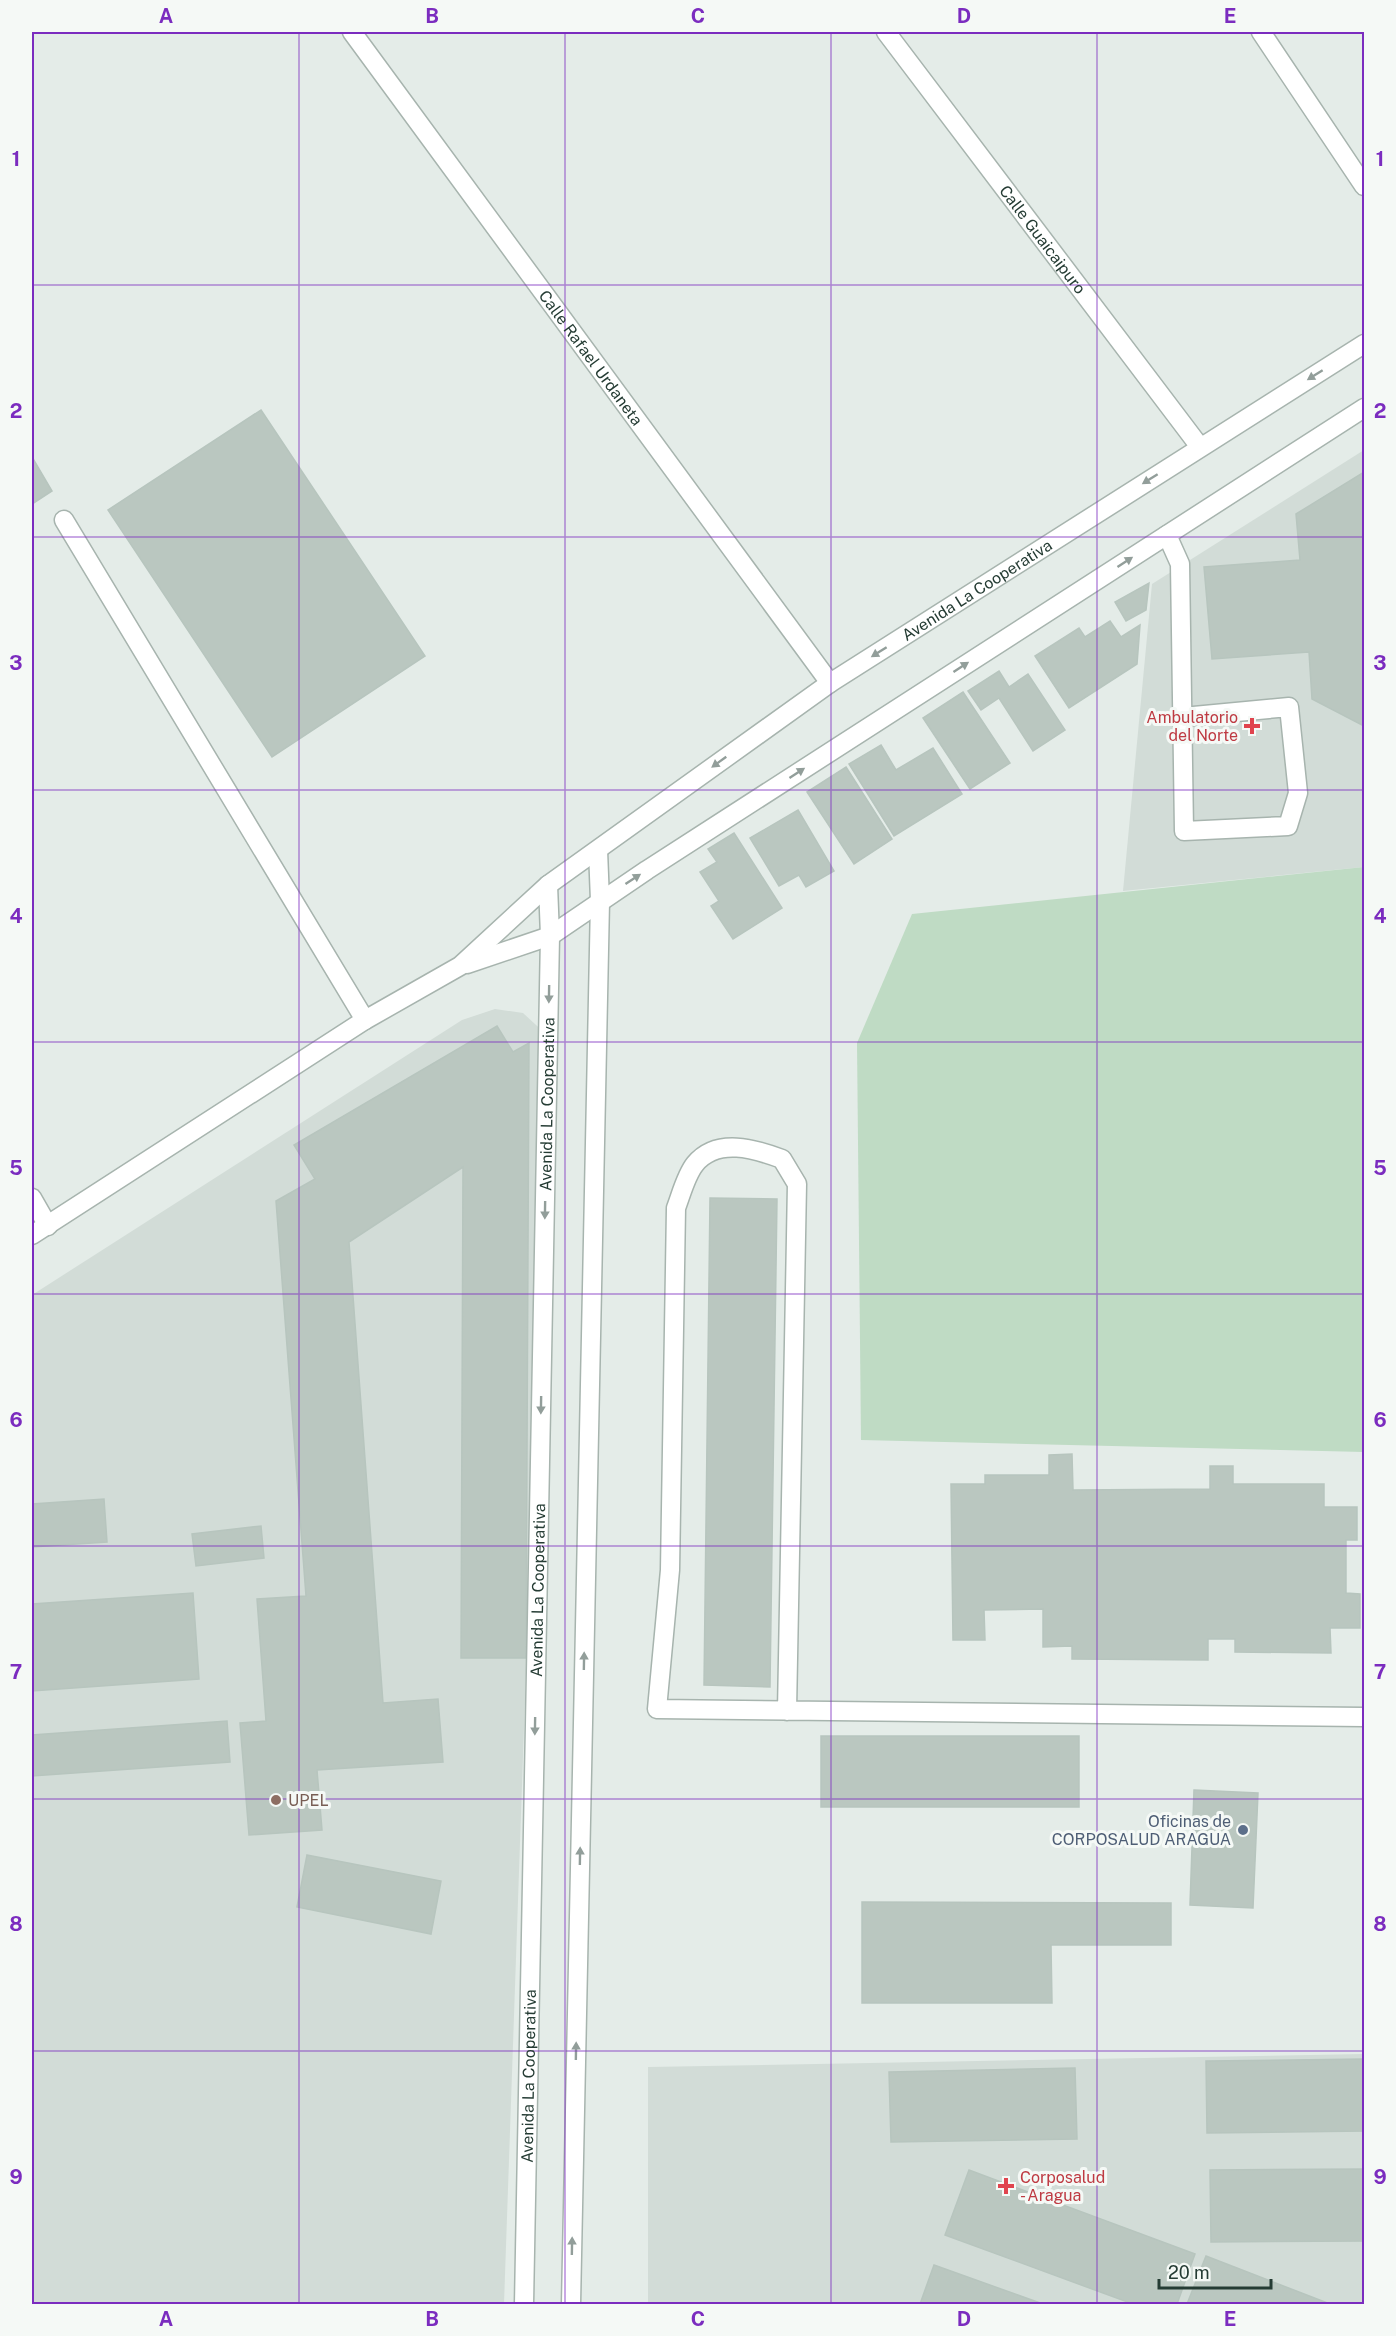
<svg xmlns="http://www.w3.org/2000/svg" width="1396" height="2336" font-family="'Public Sans',sans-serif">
  <rect width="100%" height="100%" fill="#e4ece8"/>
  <g fill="#d2dcd7">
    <polygon points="1364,450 1364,867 1123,891 1152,584"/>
    <polygon points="495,1009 523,1013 548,1036 504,2304 32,2304 32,1295 462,1020"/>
    <polygon points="1364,2054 1364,2304 648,2304 648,2067"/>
  </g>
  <polygon fill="#bfdbc4" points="1364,867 1364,1452 861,1440 857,1043 912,914"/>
  <g fill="#bac7c0" stroke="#b7c5be" stroke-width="1.5">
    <polygon points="261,410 425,656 272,757 108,510"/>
    <polygon points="32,457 52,491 32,504"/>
    <polygon points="1364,472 1364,726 1312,699 1309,652 1212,659 1204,567 1300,560 1296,514"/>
    <polygon points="1149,583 1146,610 1126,621 1115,602"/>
    <polygon points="1110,621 1121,637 1140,625 1137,664 1069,708 1035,656 1079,628 1085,637"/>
    <polygon points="999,671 1009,687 1028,674 1065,730 1033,751 999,698 981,710 968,691"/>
    <polygon points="963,692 1010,763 970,789 923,718"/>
    <polygon points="881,745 896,770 933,748 962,794 894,836 849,764"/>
    <polygon points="846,767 892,839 854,864 807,792"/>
    <polygon points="798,810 834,871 806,887 799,875 779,886 750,838"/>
    <polygon points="734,833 782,908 733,939 711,906 719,901 700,872 717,862 708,849"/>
    <polygon points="497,1026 513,1052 529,1043 526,1658 461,1658 463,1167 349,1242 383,1703 438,1699 443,1762 317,1770 322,1830 249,1835 240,1723 266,1721 257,1599 306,1596 276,1201 315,1179 294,1145"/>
    <polygon points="710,1198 777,1199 770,1687 704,1685"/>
    <polygon points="1072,1454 1073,1490 1210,1489 1210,1466 1233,1466 1233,1484 1324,1484 1324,1507 1357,1507 1357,1540 1346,1540 1346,1593 1360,1594 1360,1628 1330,1628 1331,1653 1235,1652 1235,1639 1208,1639 1208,1660 1072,1659 1072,1646 1043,1647 1043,1609 984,1610 985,1640 953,1640 951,1484 985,1484 985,1475 1049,1475 1049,1455"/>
    <polygon points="104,1499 107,1542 32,1547 32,1504"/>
    <polygon points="261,1526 264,1558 196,1566 192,1534"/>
    <polygon points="193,1593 199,1679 32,1691 32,1604"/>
    <polygon points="227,1721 230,1762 32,1776 32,1735"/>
    <rect x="821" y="1736" width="258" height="71"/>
    <polygon points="1194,1790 1258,1793 1253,1908 1190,1905"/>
    <polygon points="307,1855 441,1881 431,1934 297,1907"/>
    <polygon points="862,1902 1171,1903 1171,1945 1051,1945 1052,2003 862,2003"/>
    <polygon points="1364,2059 1364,2131 1207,2133 1206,2061"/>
    <polygon points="1075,2068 1077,2139 891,2142 889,2072"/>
    <polygon points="1364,2169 1364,2241 1211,2242 1210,2170"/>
    <polygon points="969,2170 1195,2254 1177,2304 1133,2304 945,2235"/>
    <polygon points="1206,2256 1330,2304 1187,2304"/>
    <polygon points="934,2265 1043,2304 920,2304"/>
  </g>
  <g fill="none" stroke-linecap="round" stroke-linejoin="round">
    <defs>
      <g id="minor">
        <path id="s1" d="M352 32 830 683"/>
        <path id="s2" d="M886 32 1200 447"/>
        <polyline points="1261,32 1364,186"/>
        <polyline points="64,520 365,1020"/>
        <polyline points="1167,535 1180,564 1184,831 1288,826 1298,793 1289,707 1183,717"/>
        <polyline points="467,964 550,936 647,870 1364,408"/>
        <polyline points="32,1198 48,1226"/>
        <path id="s3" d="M32 1235 365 1020 460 966 548 885 830 683 1364 344"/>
        <path d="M787 1711 797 1184 782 1159C755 1149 717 1137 695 1164 686 1175 681 1195 676 1208L670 1570 657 1709 1364 1717"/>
        <path id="s4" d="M524 2304 550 936 548 885"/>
        <polyline points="571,2304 600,901 598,850"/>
      </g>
    </defs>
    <use href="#minor" stroke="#a7b4ae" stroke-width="21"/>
    <use href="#minor" stroke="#fff" stroke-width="18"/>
  </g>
  <defs><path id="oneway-solid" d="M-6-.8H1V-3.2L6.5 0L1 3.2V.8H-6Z" transform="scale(1.5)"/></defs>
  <g fill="#929e9a">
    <use href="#oneway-solid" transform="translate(1315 375) rotate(148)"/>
    <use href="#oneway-solid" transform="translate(1150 479) rotate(148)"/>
    <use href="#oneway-solid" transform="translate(1125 562) rotate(-33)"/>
    <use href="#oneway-solid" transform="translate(879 652) rotate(148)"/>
    <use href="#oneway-solid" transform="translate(961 667) rotate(-33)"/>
    <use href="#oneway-solid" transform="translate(719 762) rotate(144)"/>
    <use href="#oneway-solid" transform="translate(797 773) rotate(-33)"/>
    <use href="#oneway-solid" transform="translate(633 879) rotate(-33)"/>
    <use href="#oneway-solid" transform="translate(549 994) rotate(91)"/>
    <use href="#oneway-solid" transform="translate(545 1210) rotate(91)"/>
    <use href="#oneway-solid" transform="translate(541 1405) rotate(91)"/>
    <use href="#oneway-solid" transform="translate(584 1661) rotate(-89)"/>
    <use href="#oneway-solid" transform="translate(535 1726) rotate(91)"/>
    <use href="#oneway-solid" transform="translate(580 1856) rotate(-89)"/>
    <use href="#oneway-solid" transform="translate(576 2051) rotate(-89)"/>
    <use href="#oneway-solid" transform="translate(572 2246) rotate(-89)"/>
  </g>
  <path fill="none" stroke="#7b2cbf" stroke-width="1.5" stroke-opacity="0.55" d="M299 32V2304M565 32V2304M831 32V2304M1097 32V2304M32 285H1364M32 537H1364M32 790H1364M32 1042H1364M32 1294H1364M32 1546H1364M32 1799H1364M32 2051H1364"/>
  <g fill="#e0444e" stroke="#f5f9f6" stroke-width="2">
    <path d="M1249 717h6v6h6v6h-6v6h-6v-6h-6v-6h6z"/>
    <path d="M1003 2177h6v6h6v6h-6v6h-6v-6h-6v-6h6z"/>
  </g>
  <circle fill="#8d6e63" stroke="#f5f9f6" stroke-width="2" cx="276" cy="1800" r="6"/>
  <circle fill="#5c6f8a" stroke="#f5f9f6" stroke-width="2" cx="1243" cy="1830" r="6"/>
  <g text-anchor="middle" stroke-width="6" stroke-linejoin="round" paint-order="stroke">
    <g font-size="16" fill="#253c34" stroke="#f5f9f6">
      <text dy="6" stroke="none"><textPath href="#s2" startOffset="260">Calle Guaicaipuro</textPath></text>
      <text dy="6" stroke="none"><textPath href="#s1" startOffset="404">Calle Rafael Urdaneta</textPath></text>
      <text dy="6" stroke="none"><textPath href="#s3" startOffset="1146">Avenida La Cooperativa</textPath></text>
      <text dy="6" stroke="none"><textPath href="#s4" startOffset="1200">Avenida La Cooperativa</textPath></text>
      <text dy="6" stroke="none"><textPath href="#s4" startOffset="714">Avenida La Cooperativa</textPath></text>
      <text dy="6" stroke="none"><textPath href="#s4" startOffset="228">Avenida La Cooperativa</textPath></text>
    </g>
    <g font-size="16" fill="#be3a42" stroke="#f5f9f6" text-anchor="end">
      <text x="1238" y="723">Ambulatorio<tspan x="1238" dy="18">del Norte</tspan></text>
      <text x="1020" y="2183" text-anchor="start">Corposalud<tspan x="1020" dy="18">- Aragua</tspan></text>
    </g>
    <g font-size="16" fill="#785e54" stroke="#f5f9f6" text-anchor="start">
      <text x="288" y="1806">UPEL</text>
    </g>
    <g font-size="16" fill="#4e5e75" stroke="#f5f9f6" text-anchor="end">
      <text x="1231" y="1827">Oficinas de<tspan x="1231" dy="18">CORPOSALUD ARAGUA</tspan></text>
    </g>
  </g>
  <rect width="1396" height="2336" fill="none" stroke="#f5f9f6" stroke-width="66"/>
  <path d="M1159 2279v9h112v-9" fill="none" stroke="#253c34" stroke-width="3"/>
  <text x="1168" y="2279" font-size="18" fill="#253c34" stroke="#f5f9f6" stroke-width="4.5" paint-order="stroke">20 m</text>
  <rect x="33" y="33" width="1330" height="2270" fill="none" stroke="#7b2cbf" stroke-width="2"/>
  <g font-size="20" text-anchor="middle" font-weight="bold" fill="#7b2cbf">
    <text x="166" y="23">A</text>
    <text x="432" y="23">B</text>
    <text x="698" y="23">C</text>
    <text x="964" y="23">D</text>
    <text x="1230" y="23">E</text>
    <text x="16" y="166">1</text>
    <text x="1380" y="166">1</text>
    <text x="16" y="418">2</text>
    <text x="1380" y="418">2</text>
    <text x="16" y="670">3</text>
    <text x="1380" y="670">3</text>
    <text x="16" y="923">4</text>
    <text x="1380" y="923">4</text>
    <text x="16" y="1175">5</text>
    <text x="1380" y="1175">5</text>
    <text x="16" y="1427">6</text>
    <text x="1380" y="1427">6</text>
    <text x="16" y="1679">7</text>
    <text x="1380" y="1679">7</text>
    <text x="16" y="1931">8</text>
    <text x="1380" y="1931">8</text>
    <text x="16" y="2184">9</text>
    <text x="1380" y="2184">9</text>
    <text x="166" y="2326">A</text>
    <text x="432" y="2326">B</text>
    <text x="698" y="2326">C</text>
    <text x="964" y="2326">D</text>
    <text x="1230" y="2326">E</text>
  </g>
</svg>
